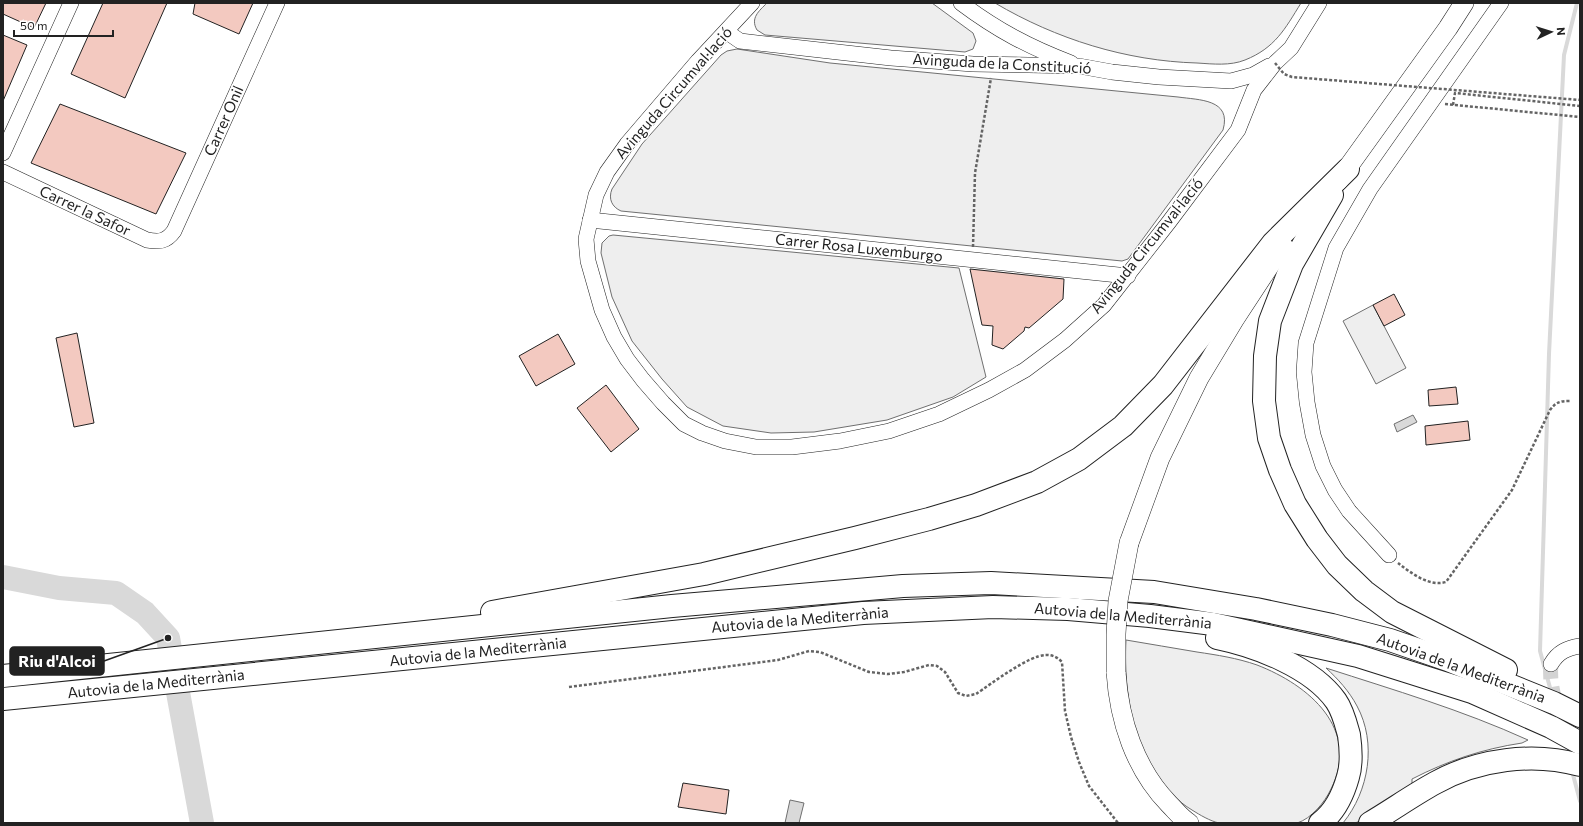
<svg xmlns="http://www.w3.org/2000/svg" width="1583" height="826" font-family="Commissioner,sans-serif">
  <rect width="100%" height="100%" fill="#fff"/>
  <g fill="#eee" stroke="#6f6f6f">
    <path d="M767 3H932L973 33 976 41 973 49 965 52 765 35 757 30C750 18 759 11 767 3Z"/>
    <path d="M995 3H1301C1285 29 1275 48 1245 60 1230 66 1213 64 1197 63 1126 61 1056 39 995 3Z"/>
    <path d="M737 49 830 63 1178 97C1199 100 1232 99 1223 130L1128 259 1122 261 621 211C612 207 608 199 612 189L642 144 721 55 727 51Z"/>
    <polygon points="613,235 959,268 986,377 953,397 887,420 814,432 771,433 723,426 687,407 662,379 632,341 612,297 601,253 602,243 609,236"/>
    <polygon points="1373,305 1406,368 1376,384 1343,321"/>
    <path d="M1126 640C1150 644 1173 648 1197 652 1217 655 1237 658 1257 665 1309 685 1361 729 1331 789 1325 802 1311 819 1297 823 1287 825 1265 823 1254 823 1243 823 1230 825 1219 823 1210 821 1200 815 1192 810 1136 776 1123 700 1126 640Z"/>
    <path d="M1326 668C1394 690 1462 710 1528 740L1522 743C1482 749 1447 761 1412 779V789L1365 819 1355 823H1343C1369 791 1377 743 1357 706 1349 691 1338 679 1326 668Z"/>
  </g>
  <g fill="#d9d9d9" stroke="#6f6f6f">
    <polygon points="1413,415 1417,422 1397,432 1394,424"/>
    <polygon points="790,800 804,803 799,823 785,823"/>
  </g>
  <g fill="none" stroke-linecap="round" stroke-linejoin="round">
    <g stroke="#d9d9d9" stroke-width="4">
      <polyline points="1552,695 1540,651 1549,354 1564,55 1577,3"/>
      <polyline points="1572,771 1580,801"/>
    </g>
    <polyline stroke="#d9d9d9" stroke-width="24" points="3,577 59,588 116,593 145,613 168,638 202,823"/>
  </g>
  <g fill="#f3c9c0" stroke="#222">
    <polygon points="3,3 46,3 34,28 3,14"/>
    <polygon points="103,3 167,3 125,98 71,74"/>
    <polygon points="195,3 253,3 239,34 193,14"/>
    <polygon points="3,35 27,45 3,101"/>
    <polygon points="60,104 186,153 156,214 31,163"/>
    <polygon points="970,269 1064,279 1063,299 1029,328 1025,327 1024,331 1003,349 992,345 993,326 982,325"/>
    <polygon points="1394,294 1405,315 1384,326 1373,305"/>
    <polygon points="77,333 94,423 74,427 56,338"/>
    <polygon points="558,334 575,364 536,386 519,356"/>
    <polygon points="606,385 639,429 611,452 577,408"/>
    <polygon points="1456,387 1458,404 1429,406 1428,390"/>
    <polygon points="1468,421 1470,440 1426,445 1425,426"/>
    <polygon points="683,783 729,790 726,814 678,807"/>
  </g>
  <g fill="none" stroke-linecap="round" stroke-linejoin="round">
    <path stroke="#d3d3d3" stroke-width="15" stroke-dasharray="15 8" stroke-linecap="butt" d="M1551 664C1548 690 1560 717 1572 740"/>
    <defs>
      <g id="minor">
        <polyline points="752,3 698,61 627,144 607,172 596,195 586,239 588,261 602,310 614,337 627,359 643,380 663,403 684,424 702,433 725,441 756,447 792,447 840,441 889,431 939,414 989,390 1025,370 1065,340 1104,305 1169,222 1238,130 1254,90 1275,63 1291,48 1319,3"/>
        <path d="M961 3C997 30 1029 47 1071 63"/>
        <polyline points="727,32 740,41 891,58 973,64 1079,66 1112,72 1159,77 1231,81 1253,75 1269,66"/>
        <polyline points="3,153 71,3"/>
        <path d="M3 172 147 240C159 242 166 242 174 231L277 3"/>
        <polyline points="590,220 1128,276"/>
        <polyline points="1389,555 1349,511 1335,490 1323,466 1313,435 1307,402 1304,372 1306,343 1336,248 1370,189 1501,3"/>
        <path d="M1551 664C1558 652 1567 648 1580 646"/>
      </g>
      <g id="major">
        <polyline points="1338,181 1448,28 1464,3"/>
        <polyline points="1129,543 1160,458 1199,378 1234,320 1272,262 1284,247"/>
        <path d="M1116 672C1119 720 1135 769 1169 804 1176 811 1181 818 1189 823"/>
      </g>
      <g id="highway">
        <polyline points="1332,195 1292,264 1270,321 1265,356 1264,401 1269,438 1280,470 1295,504 1317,539 1337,565 1364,591 1392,612 1506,670"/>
        <polyline points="492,612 704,574 855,538 929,519 976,505 1037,482 1079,459 1123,426 1163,385 1273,243 1348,169"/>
        <path d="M1217 638C1256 646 1312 667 1336 701 1343 711 1346 724 1349 735 1351 749 1352 764 1348 777 1343 795 1335 812 1320 823"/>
        <polyline points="3,676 672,606 903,586 991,583 1154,592 1256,609 1332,625 1390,640 1448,660 1554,703 1580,716"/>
        <polyline points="3,699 863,613 993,607 1068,609 1150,616 1213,624 1358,656 1472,692 1551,727 1580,743"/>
        <path d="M1370 823C1392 810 1413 795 1435 783 1478 759 1533 752 1580 765"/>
      </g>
    </defs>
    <use href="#minor" stroke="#222" stroke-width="16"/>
    <use href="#major" stroke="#222" stroke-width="20"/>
    <use href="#highway" stroke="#222" stroke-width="24"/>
    <g stroke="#646464" stroke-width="2.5" stroke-dasharray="3 2" stroke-linecap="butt">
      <polyline points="1445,104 1580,117"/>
      <polyline points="1453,105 1455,93 1580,106"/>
      <polyline points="973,247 975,173 991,78"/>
      <path d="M1398 563C1411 573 1429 587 1446 582L1512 490 1550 410C1556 402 1560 401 1570 401"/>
      <path d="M569 687 778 660 809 651 820 652 869 672 888 674 904 672 929 665 937 666 945 672 958 693 966 696 976 694C991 684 1029 655 1046 655 1053 655 1057 657 1062 662L1065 711 1071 737 1079 762 1089 786 1118 823"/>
    </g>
    <use href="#minor" stroke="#fff" stroke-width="15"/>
    <use href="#major" stroke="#fff" stroke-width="19"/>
    <use href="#highway" stroke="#fff" stroke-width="22"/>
    <defs>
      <polyline id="major-bridge" points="1116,672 1116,634 1118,601 1129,543"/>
    </defs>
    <use href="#major-bridge" stroke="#222" stroke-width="20" stroke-linecap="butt"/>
    <polyline stroke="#646464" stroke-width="2.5" stroke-dasharray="3 2" stroke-linecap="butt" points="1275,63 1284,74 1292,77 1580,100"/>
    <use href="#major-bridge" stroke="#fff" stroke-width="19"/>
  </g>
  <g text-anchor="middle" stroke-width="3" stroke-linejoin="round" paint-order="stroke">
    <g font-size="15" fill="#222" stroke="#fff">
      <text transform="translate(1002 64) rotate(3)" y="5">Avinguda de la Constitució</text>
      <text transform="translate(674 93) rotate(-49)" y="5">Avinguda Circumval·lació</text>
      <text transform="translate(224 121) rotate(-66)" y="5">Carrer Onil</text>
      <text transform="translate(85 211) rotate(25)" y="5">Carrer la Safor</text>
      <text transform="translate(1147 246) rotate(-51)" y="5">Avinguda Circumval·lació</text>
      <text transform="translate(859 248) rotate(6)" y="5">Carrer Rosa Luxemburgo</text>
      <text transform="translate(1123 616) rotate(5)" y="5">Autovia de la Mediterrània</text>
      <text transform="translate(800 620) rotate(-5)" y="5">Autovia de la Mediterrània</text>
      <text transform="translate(478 652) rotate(-6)" y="5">Autovia de la Mediterrània</text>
      <text transform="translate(1461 668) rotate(20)" y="5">Autovia de la Mediterrània</text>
      <text transform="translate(156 684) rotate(-6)" y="5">Autovia de la Mediterrània</text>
    </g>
  </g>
  <path fill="none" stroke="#222" stroke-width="1.5" d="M168 638L104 661"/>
  <circle fill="#222" stroke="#fff" stroke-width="1.5" cx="168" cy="638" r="4"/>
  <rect fill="#222" stroke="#222" stroke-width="1.5" x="10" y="647" width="94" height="28" rx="4"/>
  <g font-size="16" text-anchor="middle" font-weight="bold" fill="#fff">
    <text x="57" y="667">Riu d'Alcoi</text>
  </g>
  <rect width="1583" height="826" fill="none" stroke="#222222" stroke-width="8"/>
  <g transform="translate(1551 32) rotate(86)" stroke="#ffffff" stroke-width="3" paint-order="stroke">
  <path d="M0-3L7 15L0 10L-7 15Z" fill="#222222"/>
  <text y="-6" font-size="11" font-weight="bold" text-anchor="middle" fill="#222222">N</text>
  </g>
  <path d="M14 30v6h99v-6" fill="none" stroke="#222222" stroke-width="2"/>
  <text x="20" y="30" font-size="12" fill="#222222" stroke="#ffffff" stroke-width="3" paint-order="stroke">50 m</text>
</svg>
